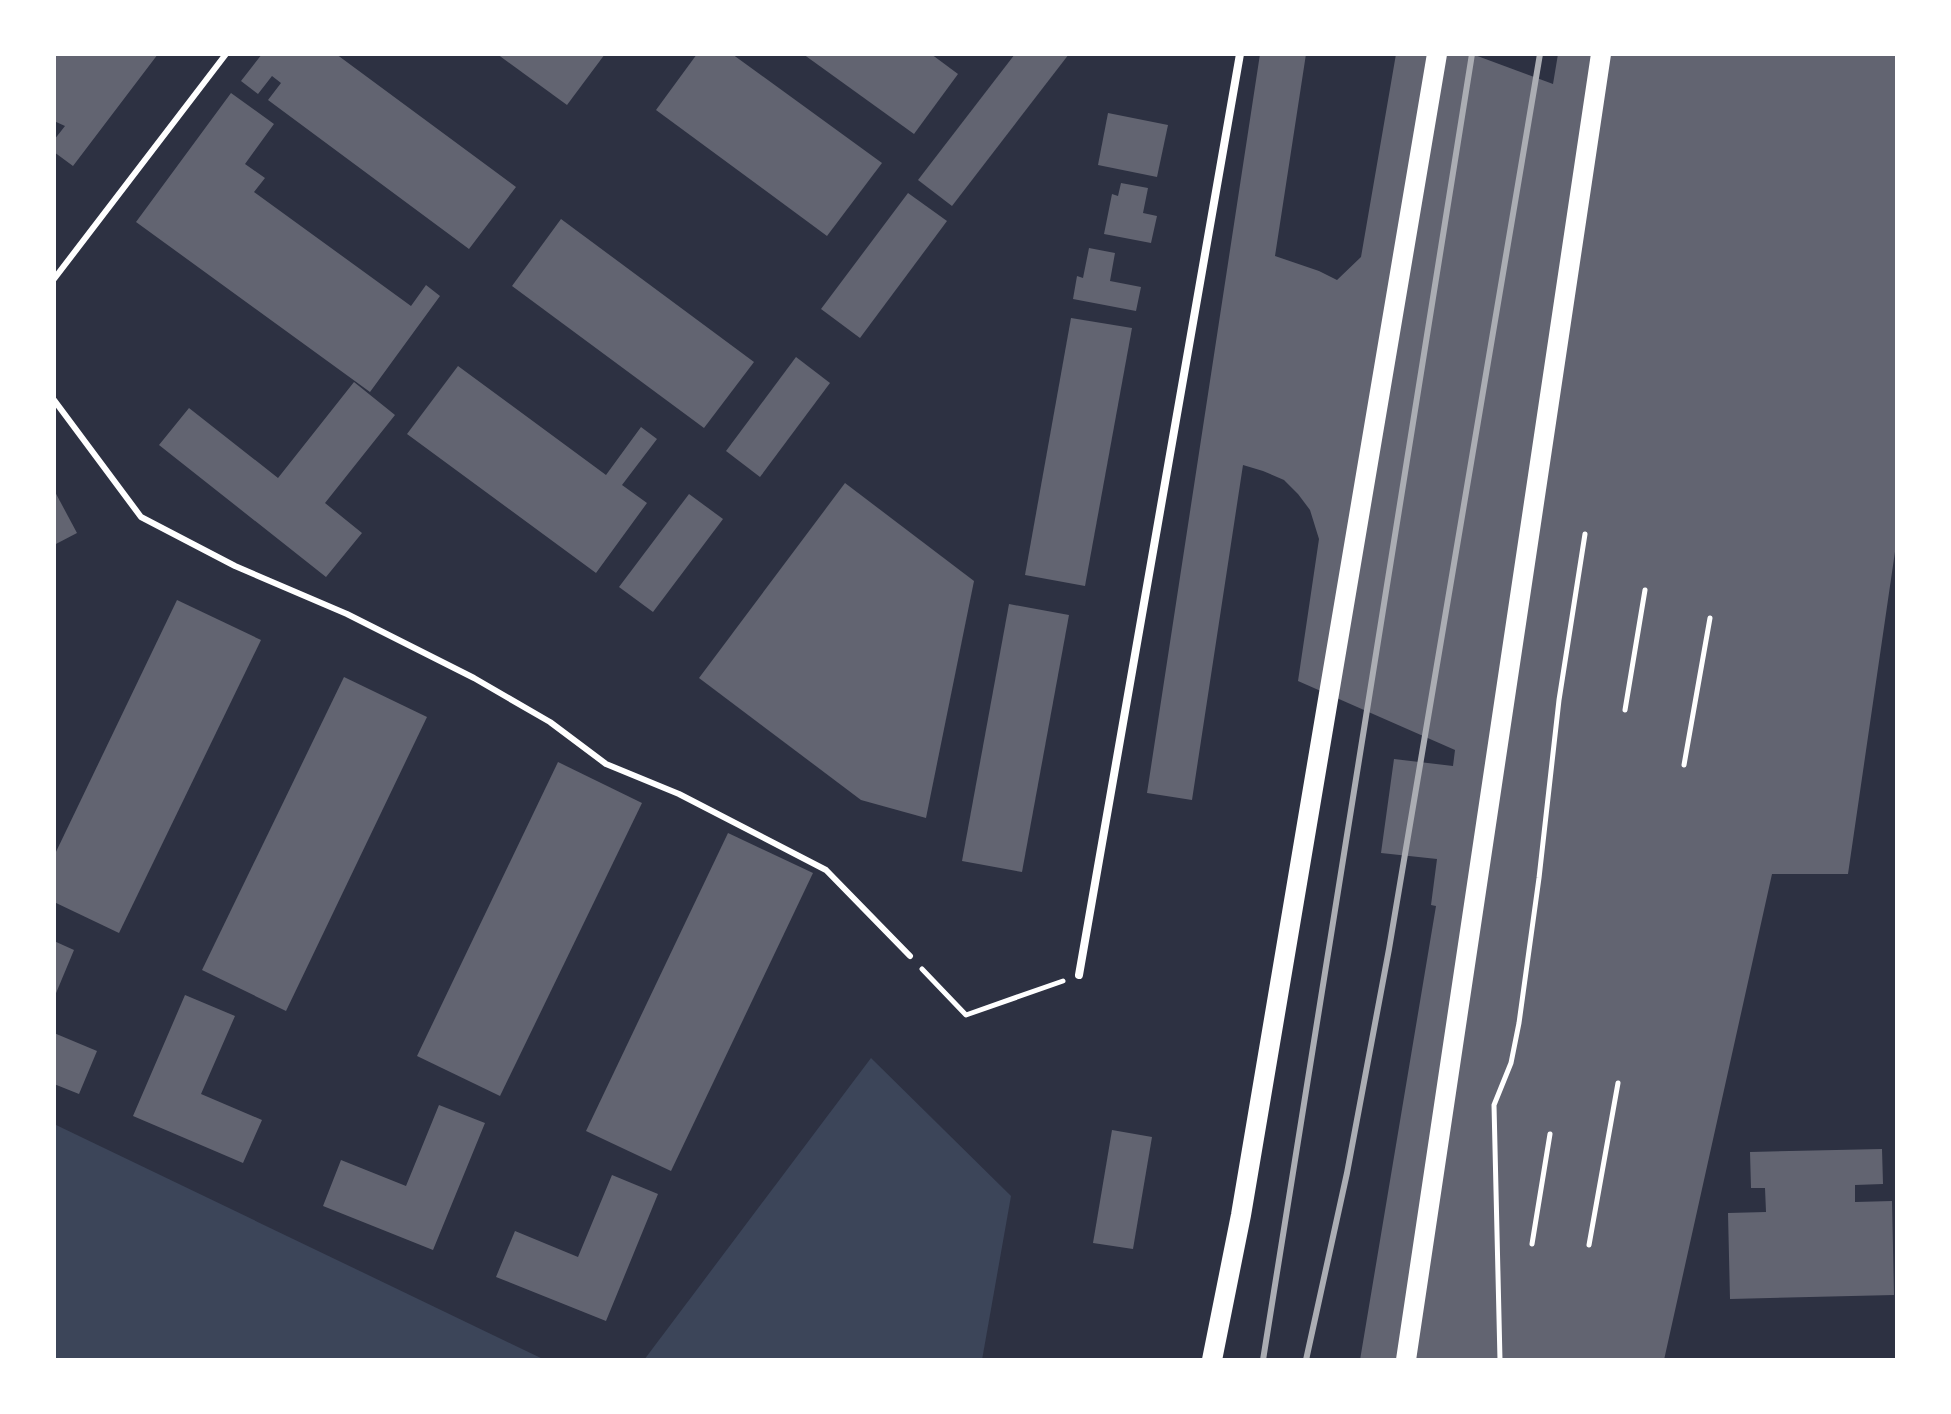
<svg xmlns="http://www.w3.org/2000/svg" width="1951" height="1414" font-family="Ubuntu,sans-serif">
  <rect width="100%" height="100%" fill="#2d3142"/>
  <g fill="#3c4559">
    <polygon points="871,1058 1011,1196 982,1360 644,1360"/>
    <polygon points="54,1124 545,1360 54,1360"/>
  </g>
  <g fill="#626471">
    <polygon points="54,54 158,54 73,166 54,152 54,140 65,126 54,121"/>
    <polygon points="262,54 336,54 516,187 469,249 268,100 281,83 272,76 258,94 241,81"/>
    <polygon points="497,54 605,54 567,105"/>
    <polygon points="697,54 732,54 882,163 827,236 656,110"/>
    <polygon points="803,54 931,54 958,74 914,134"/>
    <polygon points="1015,54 1069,54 952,206 918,180"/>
    <polygon points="1260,54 1306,54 1275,256 1319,271 1337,280 1361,257 1396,54 1472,54 1553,84 1558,54 1897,54 1897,538 1848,874 1772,874 1664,1360 1360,1360 1436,906 1431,905 1437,859 1381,853 1394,759 1453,766 1455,750 1298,681 1319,539 1310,510 1298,494 1284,480 1263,471 1243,465 1192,800 1147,793"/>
    <polygon points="231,93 274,124 245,164 265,178 254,192 411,306 426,285 440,296 370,392 136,222"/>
    <polygon points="1108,113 1168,125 1157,177 1098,165"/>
    <polygon points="1121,183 1148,188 1143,213 1157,216 1151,243 1104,234 1112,194 1118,196"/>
    <polygon points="908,193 947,221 860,338 821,309"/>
    <polygon points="561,219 754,362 704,428 512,286"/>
    <polygon points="1089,248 1115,253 1110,281 1141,287 1136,311 1073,299 1077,276 1083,278"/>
    <polygon points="1071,318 1132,328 1085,586 1025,575"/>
    <polygon points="796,357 830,383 760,477 726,451"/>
    <polygon points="458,366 606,475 641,427 657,439 622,485 647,503 596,573 407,434"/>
    <polygon points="354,382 395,415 325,503 362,533 326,577 159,445 189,408 278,478"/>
    <polygon points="845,483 974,581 926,818 861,800 699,678"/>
    <polygon points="54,490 77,533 54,545"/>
    <polygon points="689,494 723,519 653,612 619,587"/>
    <polygon points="177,600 261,640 119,933 54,902 54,856"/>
    <polygon points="1009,604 1069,615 1022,872 962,861"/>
    <polygon points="344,677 427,717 286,1011 202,970"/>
    <polygon points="558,762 642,803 500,1096 417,1056"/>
    <polygon points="728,833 813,873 671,1171 586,1131"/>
    <polygon points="54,941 74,950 54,998"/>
    <polygon points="185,995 235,1016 201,1094 262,1120 243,1163 133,1116"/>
    <polygon points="54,1033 97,1051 79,1094 54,1084"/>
    <polygon points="439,1105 485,1123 433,1250 323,1206 341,1160 406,1186"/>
    <polygon points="1112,1130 1152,1137 1133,1249 1093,1243"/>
    <polygon points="1882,1149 1883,1184 1855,1185 1855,1202 1892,1201 1894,1295 1730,1299 1728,1213 1766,1212 1765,1188 1751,1188 1750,1152"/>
    <polygon points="612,1175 658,1194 606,1321 496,1277 515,1231 578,1257"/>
  </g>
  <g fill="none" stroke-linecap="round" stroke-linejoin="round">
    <g stroke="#fff" stroke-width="5">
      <polyline points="1625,710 1645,590"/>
      <polyline points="1684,765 1710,618"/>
      <polyline points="922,969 966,1015 1063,981"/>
      <polyline points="1532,1244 1550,1134"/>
      <polyline points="1589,1245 1618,1083"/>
      <polyline points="1500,1360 1494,1105 1511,1063 1519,1023 1539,878 1559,700 1585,534"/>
    </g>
    <g stroke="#fff" stroke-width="6">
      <polyline points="54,279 226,54"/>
      <polyline points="54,400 141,517 235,566 347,614 474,678 550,722 606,764 679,794 826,870 910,956"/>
    </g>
    <polyline stroke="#fff" stroke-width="8" points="1079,975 1240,54"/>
    <g stroke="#fff" stroke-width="20">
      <polyline points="1212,1360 1241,1215 1437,54"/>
      <polyline points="1406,1360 1601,54"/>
    </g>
    <g stroke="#abadb3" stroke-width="6">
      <polyline points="1263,1360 1472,54"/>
      <polyline points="1306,1360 1347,1173 1389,949 1540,54"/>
    </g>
  </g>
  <rect width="1951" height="1414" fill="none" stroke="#ffffff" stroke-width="112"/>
</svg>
